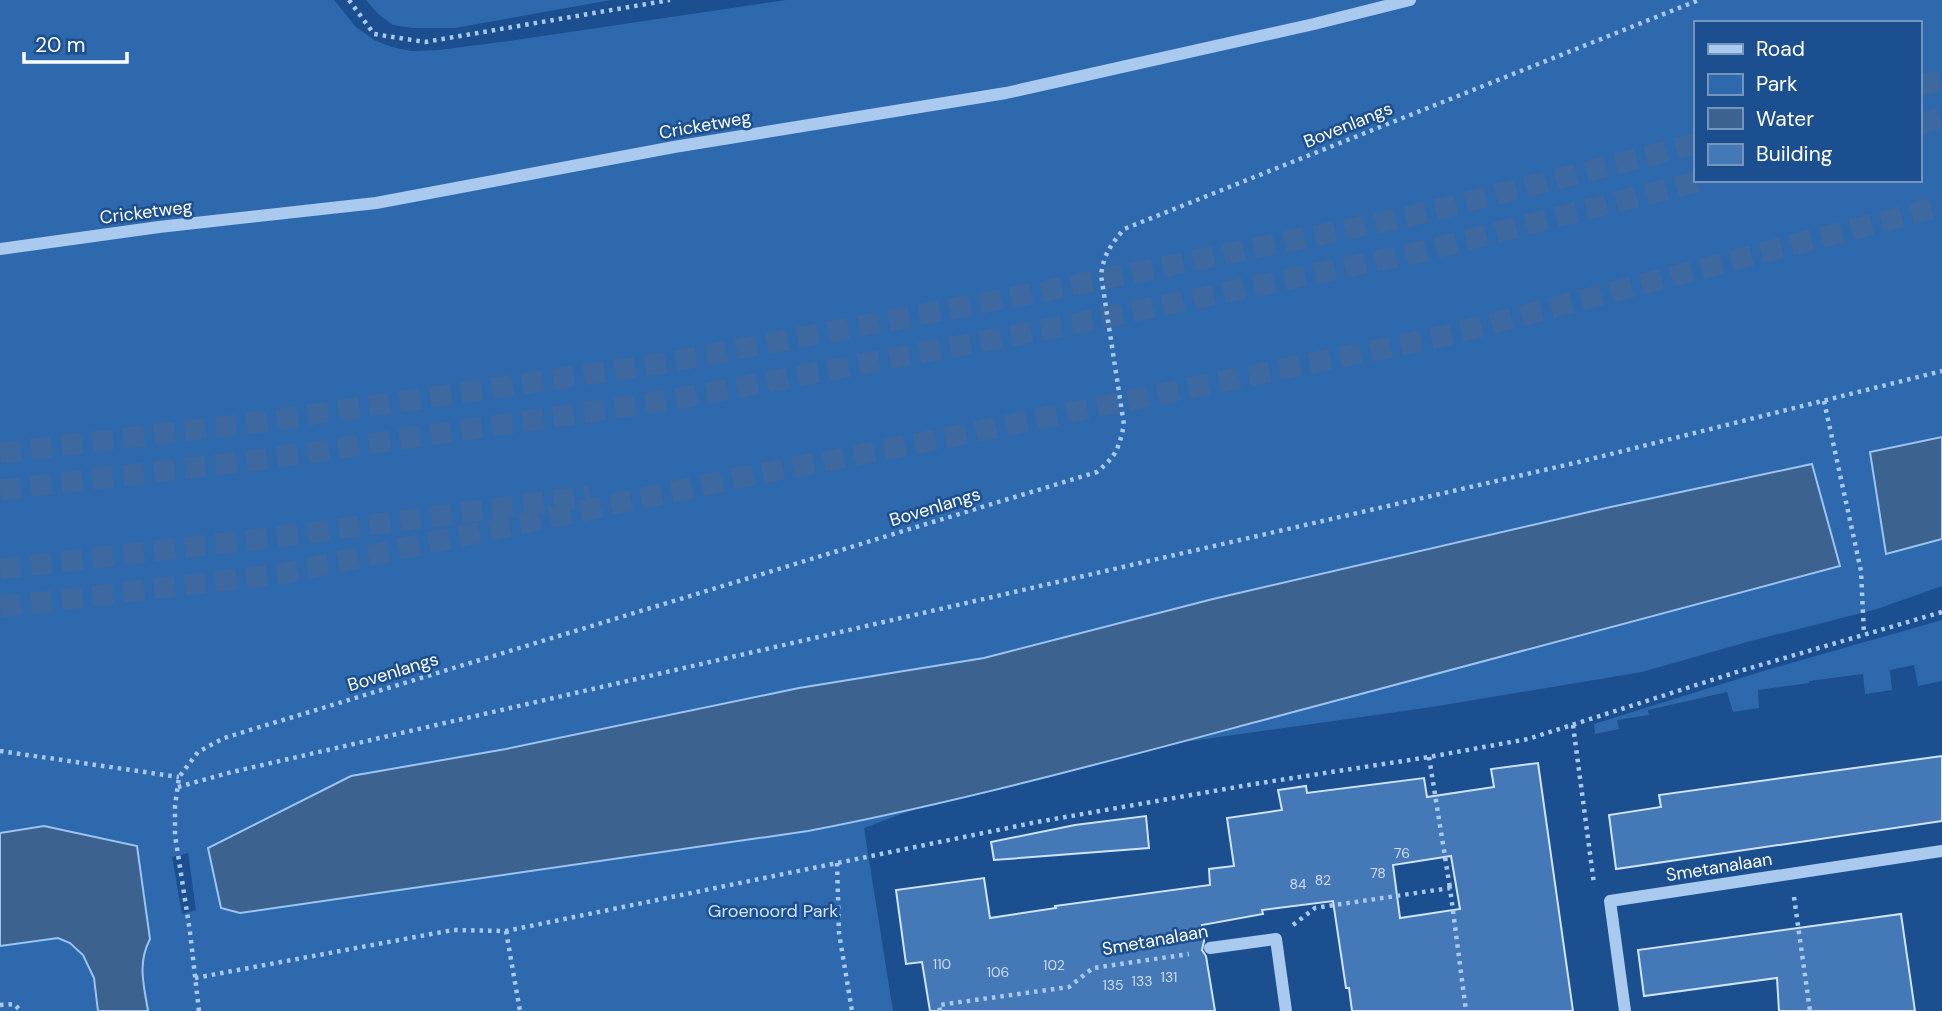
<svg xmlns="http://www.w3.org/2000/svg" width="1942" height="1011" font-family="'DM Sans',sans-serif">
  <rect width="100%" height="100%" fill="#1b4f8f"/>
  <g fill="#2e69ad" fill-rule="evenodd">
    <path d="M0 0H334L356 27 374 40 392 47 411 51 439 50 509 41 786 0H1942V437L1870 452 1898 551 1942 539V586L1877 609 1747 642 1642 672 1432 707 1170 744 1840 567 1812 464 984 658 799 688 506 749 351 776 208 849 222 907 863 820 912 810 864 828 893 1011H0V946L148 919 137 846 44 826 0 833ZM1695 23H1919V180H1695ZM188 853 196 910 182 914 172 857Z"/>
    <polygon points="366,0 611,0 455,28 412,28 393,25 378,14"/>
    <polygon points="1942,620 1942,681 1918,686 1914,665 1890,670 1892,690 1865,694 1863,674 1809,681 1809,683 1758,690 1759,708 1733,712 1727,692 1648,710 1649,715 1617,720 1619,729 1595,734 1594,724 1770,669"/>
  </g>
  <g fill="#3c6290" stroke="#9cc4f0" stroke-width="2">
    <polygon points="1942,437 1942,539 1886,554 1870,452"/>
    <path d="M1812 464 1840 566C1650 617 1460 667 1271 718 1117 759 964 801 808 831L240 913 221 908 208 848 351 776 506 749 799 688 984 658 1213 599 1606 508Z"/>
    <path d="M44 826 137 846 150 939C137 964 144 985 148 1011H98L94 978 83 955 70 943 58 938 0 946V833Z"/>
  </g>
  <g fill="#4478b7" stroke="#cfe3fa" stroke-width="2" fill-rule="evenodd">
    <polygon points="1942,756 1942,821 1616,869 1609,815 1661,807 1659,795"/>
    <path d="M1538 763 1573 1011H1352L1349 988H1346L1333 901 1262 910 1263 914 1202 925 1204 941 1202 950 1206 956 1215 1011H930L922 962 906 964 896 890 984 878 990 918 1056 908 1055 906 1210 885 1209 869 1234 866 1227 818 1282 810 1278 790 1306 786 1307 793 1424 778 1427 797 1494 787 1491 769ZM1451 856 1460 909 1400 918 1393 865Z"/>
    <polygon points="1146,816 1149,848 994,860 991,842 1075,825"/>
    <polygon points="1901,914 1915,1011 1779,1011 1777,978 1644,996 1638,950"/>
  </g>
  <g fill="none" stroke-linecap="round" stroke-linejoin="round">
    <g stroke="#3d69a0" stroke-width="21" stroke-dasharray="21 10" stroke-linecap="butt">
      <polyline points="1919,86 1942,80"/>
      <polyline points="1919,124 1942,118"/>
      <polyline points="0,453 261,422 665,363 1045,291 1407,217 1695,144"/>
      <polyline points="0,490 265,459 671,400 1053,328 1415,253 1704,180"/>
      <polyline points="0,569 276,537 590,496"/>
      <polyline points="0,607 281,574 748,476 935,440 1440,337 1942,206"/>
    </g>
    <g stroke="#a9c9ee" stroke-width="4.5" stroke-dasharray="3.5 5" stroke-linecap="butt">
      <polyline points="349,0 374,34 425,42 670,0"/>
      <polyline points="1824,401 1861,571 1864,635"/>
      <polyline points="1573,725 1594,884"/>
      <polyline points="0,751 179,777"/>
      <polyline points="1429,757 1450,888"/>
      <polyline points="178,787 232,772 1579,462 1942,371"/>
      <polyline points="837,863 839,933 852,1011"/>
      <polyline points="1794,897 1810,1011"/>
      <polyline points="1293,925 1315,908 1450,888 1466,1011"/>
      <polyline points="506,931 520,1011"/>
      <polyline points="195,978 453,930 506,931 1037,822 1254,784 1429,757 1528,739 1740,671 1942,612"/>
      <polyline points="0,1005 14,1004 21,1011"/>
      <path d="M199 1011 190 932 175 835V806L179 777 198 752 224 738 1097 472C1117 455 1118 450 1124 425L1101 275C1104 253 1111 245 1124 229L1699 0"/>
      <polyline points="940,1011 939,1005 1069,987 1093,968 1189,954"/>
    </g>
    <g stroke="#a9c9ee" stroke-width="12">
      <polyline points="0,249 159,227 376,203 674,147 1006,93 1314,24 1410,0"/>
      <polyline points="1210,948 1276,939 1286,1011"/>
      <polyline points="1625,1011 1610,901 1942,851"/>
    </g>
  </g>
  <g text-anchor="middle" stroke-width="5" stroke-linejoin="round" paint-order="stroke">
    <g font-size="14" fill="#d0dded">
      <text x="1402" y="858">76</text>
      <text x="1378" y="878">78</text>
      <text x="1323" y="885">82</text>
      <text x="1298" y="889">84</text>
      <text x="942" y="969">110</text>
      <text x="1054" y="970">102</text>
      <text x="998" y="977">106</text>
      <text x="1169" y="982">131</text>
      <text x="1142" y="986">133</text>
      <text x="1113" y="990">135</text>
    </g>
    <g font-size="18" fill="#fff" stroke="#1b4f8f">
      <text transform="translate(705 125) rotate(-10)" y="6">Cricketweg</text>
      <text transform="translate(1348 125) rotate(-22)" y="6">Bovenlangs</text>
      <text transform="translate(146 212) rotate(-7)" y="6">Cricketweg</text>
      <text transform="translate(935 507) rotate(-17)" y="6">Bovenlangs</text>
      <text transform="translate(393 672) rotate(-17)" y="6">Bovenlangs</text>
      <text transform="translate(1719 867) rotate(-9)" y="6">Smetanalaan</text>
      <text transform="translate(1155 940) rotate(-10)" y="6">Smetanalaan</text>
    </g>
    <g font-size="18" fill="#cfe3fa" stroke="#1b4f8f">
      <text x="773" y="917">Groenoord Park</text>
    </g>
  </g>
  <rect x="1694" y="21" width="228" height="161" fill="#1b4f8f" stroke="#7695bc" stroke-width="2"/>
  <rect x="1708" y="44" width="35" height="10" fill="#a9c9ee" stroke="#7695bc" stroke-width="2"/>
  <text x="1756" y="56" font-size="21" fill="#ffffff">Road</text>
  <rect x="1708" y="74" width="35" height="21" fill="#2e69ad" stroke="#7695bc" stroke-width="2"/>
  <text x="1756" y="91" font-size="21" fill="#ffffff">Park</text>
  <rect x="1708" y="108" width="35" height="21" fill="#3c6290" stroke="#7695bc" stroke-width="2"/>
  <text x="1756" y="126" font-size="21" fill="#ffffff">Water</text>
  <rect x="1708" y="144" width="35" height="21" fill="#4478b7" stroke="#7695bc" stroke-width="2"/>
  <text x="1756" y="161" font-size="21" fill="#ffffff">Building</text>
  <path d="M24 52v10h103v-10" fill="none" stroke="#ffffff" stroke-width="3.5"/>
  <text x="35" y="52" font-size="21" fill="#ffffff" stroke="#1b4f8f" stroke-width="5" paint-order="stroke">20 m</text>
</svg>
